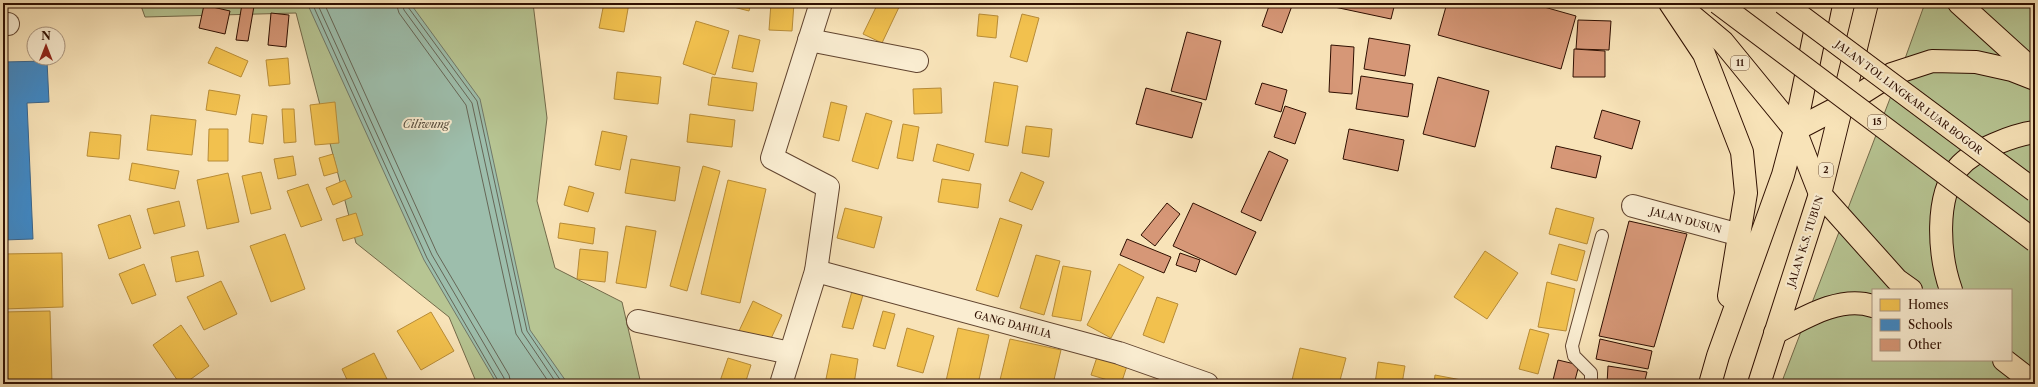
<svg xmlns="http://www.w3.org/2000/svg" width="2038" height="387" font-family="'Libre Caslon Text',serif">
  <rect width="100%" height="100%" fill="#f8e3b8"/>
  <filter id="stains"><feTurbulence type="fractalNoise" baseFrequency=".005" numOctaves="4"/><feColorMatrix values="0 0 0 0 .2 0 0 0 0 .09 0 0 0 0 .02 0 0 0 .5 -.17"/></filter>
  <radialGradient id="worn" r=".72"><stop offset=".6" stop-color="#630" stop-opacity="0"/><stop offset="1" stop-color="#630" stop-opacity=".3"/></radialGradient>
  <g fill="#b7c593" stroke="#736a4a" fill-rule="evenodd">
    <polygon points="140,3 533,3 547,118 537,201 555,268 622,302 641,384 477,384 449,317 356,243 296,13 145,17"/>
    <path d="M1925 3H2035V384H1781L1902 67ZM1873 290H2011V360H1873Z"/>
  </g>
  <polygon fill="#9dbeac" stroke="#717868" points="307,3 410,3 480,99 530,330 568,384 497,384 424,260"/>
  <g fill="#f2c14e" stroke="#b88c37">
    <polygon points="604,3 629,3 624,32 599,28"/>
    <polygon points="718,3 751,3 749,11"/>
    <polygon points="771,3 794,3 792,31 769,30"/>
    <polygon points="878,3 901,3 882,43 863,34"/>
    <polygon points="979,14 998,16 996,38 977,36"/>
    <polygon points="1022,14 1039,18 1027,62 1010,57"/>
    <polygon points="696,21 729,31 715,75 683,64"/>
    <polygon points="739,35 760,40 753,72 732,68"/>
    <polygon points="216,47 248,61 241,77 208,63"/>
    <polygon points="288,58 290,84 269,86 266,60"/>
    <polygon points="617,72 661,77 658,104 614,99"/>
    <polygon points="712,77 757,83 753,111 708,105"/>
    <polygon points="994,82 1018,86 1008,146 985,142"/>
    <polygon points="941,88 942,113 914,114 913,89"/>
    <polygon points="209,90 240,95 236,115 206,110"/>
    <polygon points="335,102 339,143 315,145 310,105"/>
    <polygon points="831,102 847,106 839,141 823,137"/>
    <polygon points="282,109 294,109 296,142 284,143"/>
    <polygon points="866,113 892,121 878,169 852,161"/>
    <polygon points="252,114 267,116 263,144 249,142"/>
    <polygon points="690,114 735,120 732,147 687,142"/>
    <polygon points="151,115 196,120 192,155 147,150"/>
    <polygon points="903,124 919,127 913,161 897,158"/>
    <polygon points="1026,126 1052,129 1049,157 1022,153"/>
    <polygon points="209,129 228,129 228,161 208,161"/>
    <polygon points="602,131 627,136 620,170 595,165"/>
    <polygon points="90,132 121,135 119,159 87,156"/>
    <polygon points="937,144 974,154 969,171 933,161"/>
    <polygon points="333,154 338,172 324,176 319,158"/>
    <polygon points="293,156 296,175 278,179 274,159"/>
    <polygon points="631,159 680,167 675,201 625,193"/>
    <polygon points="132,163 179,171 175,189 129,180"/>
    <polygon points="703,166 720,171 687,291 670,286"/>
    <polygon points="261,172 271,209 251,214 242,176"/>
    <polygon points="1021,172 1044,182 1032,210 1009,201"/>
    <polygon points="228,173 239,222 207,229 197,180"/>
    <polygon points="942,179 981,184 978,208 938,202"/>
    <polygon points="345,180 352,197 333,205 326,188"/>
    <polygon points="728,180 766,189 740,303 701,294"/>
    <polygon points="308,184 322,220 301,227 287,191"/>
    <polygon points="569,186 594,193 588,212 564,205"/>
    <polygon points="179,201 185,226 154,234 147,209"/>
    <polygon points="845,208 882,217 874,248 837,238"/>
    <polygon points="1556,208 1594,218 1587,244 1549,234"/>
    <polygon points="356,213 363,235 343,241 336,219"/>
    <polygon points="130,215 141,248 109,259 98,225"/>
    <polygon points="1000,218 1022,225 998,297 976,290"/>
    <polygon points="560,223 595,228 593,244 558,238"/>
    <polygon points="626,226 656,231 646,288 616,283"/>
    <polygon points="285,234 305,289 271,302 250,246"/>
    <polygon points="1559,244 1585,251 1577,281 1551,274"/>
    <polygon points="580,249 608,252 605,282 577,279"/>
    <polygon points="198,251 204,276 176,282 171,257"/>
    <polygon points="1485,251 1518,273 1487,319 1454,297"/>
    <polygon points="62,253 63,307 3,309 3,254"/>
    <polygon points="1036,255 1060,261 1044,315 1020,308"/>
    <polygon points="144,264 156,295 132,304 119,274"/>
    <polygon points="1119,264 1144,277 1111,338 1087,325"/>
    <polygon points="1063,266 1091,271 1081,321 1052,316"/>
    <polygon points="221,281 237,314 204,330 187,297"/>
    <polygon points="1547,282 1575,289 1566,331 1538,327"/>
    <polygon points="852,291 863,295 853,329 842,327"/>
    <polygon points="1157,297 1178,304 1164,343 1143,335"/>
    <polygon points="753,301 782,315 768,345 739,331"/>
    <polygon points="50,311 52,384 3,384 3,312"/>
    <polygon points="883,311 895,314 885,349 873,346"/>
    <polygon points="431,312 454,351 421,370 397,331"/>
    <polygon points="181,325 209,366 184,384 180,384 153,345"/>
    <polygon points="907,328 934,336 923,373 897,366"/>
    <polygon points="958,328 989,335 978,384 960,384 946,381"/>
    <polygon points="1530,329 1549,334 1538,374 1519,369"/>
    <polygon points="1010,339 1061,350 1053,384 999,384"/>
    <polygon points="1300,348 1346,358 1339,384 1291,384"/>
    <polygon points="374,353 389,383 349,384 342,369"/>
    <polygon points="831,354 858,359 854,384 825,384"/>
    <polygon points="1098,354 1128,363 1121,384 1091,375"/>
    <polygon points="728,358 751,365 745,384 719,384"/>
    <polygon points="1378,362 1405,366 1402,384 1375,384"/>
    <polygon points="1435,375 1472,382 1472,384 1434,384"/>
    <polygon points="883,380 895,384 882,384"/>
  </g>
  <polygon fill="#3f88c5" stroke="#3a648a" points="47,61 49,102 27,103 33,239 3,240 3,62"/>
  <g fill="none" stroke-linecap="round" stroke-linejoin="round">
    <g stroke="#666656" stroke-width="1">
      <polyline points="312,3 427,258 500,384"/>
      <polyline points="317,3 432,255 504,378 505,384"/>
      <polyline points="324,3 437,253 509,375 511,384"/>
      <polyline points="396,3 399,13 466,105 516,334 550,384"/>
      <polyline points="402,3 404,10 472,103 522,332 557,384"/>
      <polyline points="407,3 408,7 477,101 527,331 563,384"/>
    </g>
  </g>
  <g fill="#d69777" stroke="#2f0f01">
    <polygon points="1270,3 1293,3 1282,33 1262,26"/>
    <polygon points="1326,3 1395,3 1391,19 1325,5"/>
    <polygon points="1447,3 1530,3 1576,16 1561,69 1438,35"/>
    <polygon points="242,4 254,6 248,41 236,40"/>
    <polygon points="204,5 230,11 225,34 199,28"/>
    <polygon points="271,13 289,15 286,47 268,45"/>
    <polygon points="1578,20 1611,21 1609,50 1576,49"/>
    <polygon points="1187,32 1221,41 1206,100 1171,91"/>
    <polygon points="1369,38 1410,45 1405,76 1364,69"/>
    <polygon points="1331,45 1354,47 1352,94 1329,92"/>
    <polygon points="1574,49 1605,51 1605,77 1573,77"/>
    <polygon points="1361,76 1413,84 1408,117 1356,109"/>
    <polygon points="1438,77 1489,91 1475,147 1423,134"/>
    <polygon points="1262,83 1287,90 1281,112 1255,104"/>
    <polygon points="1146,88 1202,103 1192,138 1136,124"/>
    <polygon points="1285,106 1306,113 1295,144 1274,137"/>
    <polygon points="1602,110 1640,121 1632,149 1594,138"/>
    <polygon points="1349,129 1404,140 1398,171 1343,159"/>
    <polygon points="1556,146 1601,156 1596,178 1551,168"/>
    <polygon points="1269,151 1288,160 1261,221 1241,212"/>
    <polygon points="1167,203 1180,214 1155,246 1141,235"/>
    <polygon points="1193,203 1256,232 1236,275 1173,246"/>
    <polygon points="1629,221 1687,234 1654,347 1599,336"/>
    <polygon points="1127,239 1171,257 1164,273 1120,255"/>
    <polygon points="1180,253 1200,260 1196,272 1176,265"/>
    <polygon points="1600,339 1652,351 1648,369 1596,359"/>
    <polygon points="1558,360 1579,365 1574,384 1552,384"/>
    <polygon points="1608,366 1647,372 1644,384 1607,384"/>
  </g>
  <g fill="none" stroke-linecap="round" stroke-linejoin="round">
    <defs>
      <polyline id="service" points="1591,384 1591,373 1574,356 1572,346 1602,236"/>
      <g id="minor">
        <polyline points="3,24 8,24"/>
        <polyline points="809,40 917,61"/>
        <polyline points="1633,206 1740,235"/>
        <polyline points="816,271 1119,353 1207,384"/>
        <polyline points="638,321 790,353"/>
        <polyline points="781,384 816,271 828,187 772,158 821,3"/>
      </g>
      <g id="trunk">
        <polyline points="1670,3 1704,54 1742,152 1746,193 1729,296"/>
        <polyline points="1680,6 1723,42 1795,130 1820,194"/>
        <polyline points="1710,384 1718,356 1783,175 1795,130 1821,3"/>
        <polyline points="1759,384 1820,194 1867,3"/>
      </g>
      <g id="motorway">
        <polyline points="1959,3 2035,72"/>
        <polyline points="1795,130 1843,105 1892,74 1932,61 1976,62 2012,70 2035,79"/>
        <polyline points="1820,194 1897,280 1911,290"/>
        <path d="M1951 290C1939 256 1934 197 1959 167 1973 150 2014 135 2035 132"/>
        <path d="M1775 333C1804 318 1840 295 1873 306"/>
        <polyline points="2004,360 2035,384"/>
      </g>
    </defs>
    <use href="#service" stroke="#61442f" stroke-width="14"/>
    <use href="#minor" stroke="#61442f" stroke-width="24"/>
    <use href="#trunk" stroke="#2f0f01" stroke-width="24"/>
    <use href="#motorway" stroke="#2f0f01" stroke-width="24"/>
    <use href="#service" stroke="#faedd1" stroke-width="12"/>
    <use href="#minor" stroke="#faedd1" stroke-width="22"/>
    <use href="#trunk" stroke="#f8e3b8" stroke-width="22"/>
    <use href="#motorway" stroke="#f8e3b8" stroke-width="22"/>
    <defs>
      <g id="motorway-bridge">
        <polyline points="1718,3 2035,241"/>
        <polyline points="1783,3 2035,191"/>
      </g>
    </defs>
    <use href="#motorway-bridge" stroke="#2f0f01" stroke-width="24" stroke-linecap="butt"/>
    <use href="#motorway-bridge" stroke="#f8e3b8" stroke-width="22"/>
  </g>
  <g text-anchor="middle" stroke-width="4" stroke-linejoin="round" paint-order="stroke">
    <g fill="#faedd1" stroke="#6c523f" stroke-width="1">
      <rect x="1731" y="56" width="18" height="14" rx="3"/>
      <rect x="1868" y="115" width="18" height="14" rx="3"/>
      <rect x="1819" y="163" width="14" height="14" rx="3"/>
    </g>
    <g font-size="9" font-weight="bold" fill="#2f0f01">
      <text x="1740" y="66">11</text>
      <text x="1877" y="125">15</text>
      <text x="1826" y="173">2</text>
    </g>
    <g font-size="10" fill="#2f0f01" stroke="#faedd1">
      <text transform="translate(1909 97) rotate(37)" y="4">JALAN TOL LINGKAR LUAR BOGOR</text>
      <text transform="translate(1686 220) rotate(15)" y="4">JALAN DUSUN</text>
      <text transform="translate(1805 241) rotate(-72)" y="4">JALAN K.S. TUBUN</text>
      <text transform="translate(1013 324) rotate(15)" y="4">GANG DAHILIA</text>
    </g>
    <g font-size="11" font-style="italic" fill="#564c3d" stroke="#faedd1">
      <text x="426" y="128">Ciliwung</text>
    </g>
  </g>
  <rect width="2038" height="387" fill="none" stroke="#f8e3b8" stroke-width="16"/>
  <rect x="4" y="4" width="2030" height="379" fill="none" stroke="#2f0f01" stroke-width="2"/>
  <rect x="8" y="8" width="2022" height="371" fill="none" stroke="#2f0f01"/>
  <rect x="1872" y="289" width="140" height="72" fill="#faedd1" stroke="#a9947e"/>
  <rect x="1880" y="299" width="20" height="12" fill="#f2c14e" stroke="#a9947e"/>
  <text x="1908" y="309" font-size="12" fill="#2f0f01">Homes</text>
  <rect x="1880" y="319" width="20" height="12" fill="#3f88c5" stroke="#a9947e"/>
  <text x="1908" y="329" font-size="12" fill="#2f0f01">Schools</text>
  <rect x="1880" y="339" width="20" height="12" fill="#d69777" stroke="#a9947e"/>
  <text x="1908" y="349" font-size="12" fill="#2f0f01">Other</text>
  <g transform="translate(46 46)"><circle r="19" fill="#faedd1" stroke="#a9947e"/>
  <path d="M0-3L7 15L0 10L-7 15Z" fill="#8f2418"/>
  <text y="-6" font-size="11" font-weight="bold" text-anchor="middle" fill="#2f0f01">N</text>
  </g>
  <rect width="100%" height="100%" filter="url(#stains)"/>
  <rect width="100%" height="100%" fill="url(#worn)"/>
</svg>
